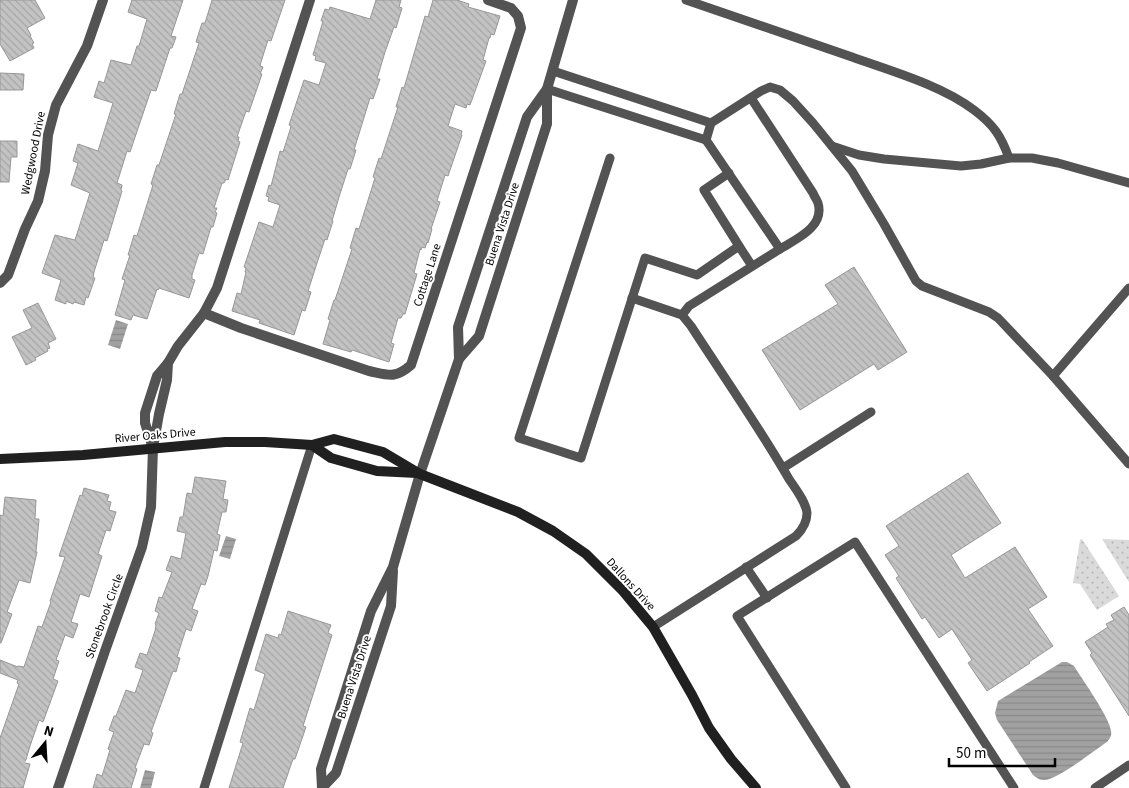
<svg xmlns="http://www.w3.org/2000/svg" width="1129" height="788" font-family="'Source Sans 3',sans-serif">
  <defs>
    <pattern id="grass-dots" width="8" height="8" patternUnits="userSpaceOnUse" patternTransform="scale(1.25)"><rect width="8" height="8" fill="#dadada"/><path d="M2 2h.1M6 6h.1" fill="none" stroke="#b9b9b9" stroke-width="1.8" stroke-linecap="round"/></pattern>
    <pattern id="water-rules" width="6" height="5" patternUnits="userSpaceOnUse" patternTransform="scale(1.25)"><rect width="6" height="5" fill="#a1a1a1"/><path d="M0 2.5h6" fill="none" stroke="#898989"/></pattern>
    <pattern id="building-back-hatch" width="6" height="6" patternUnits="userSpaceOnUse" patternTransform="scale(1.25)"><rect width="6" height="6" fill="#c3c3c3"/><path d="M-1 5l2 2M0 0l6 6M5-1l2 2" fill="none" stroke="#a6a6a6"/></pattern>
  </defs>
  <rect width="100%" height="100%" fill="#fff"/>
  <g fill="url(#grass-dots)">
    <polygon points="1082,539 1119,596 1097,610 1080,584 1073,583 1080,540"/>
    <polygon points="1102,539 1129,540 1129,582"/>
  </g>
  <g fill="url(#water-rules)">
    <polygon points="116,320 128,324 120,349 108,345"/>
    <polygon points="226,536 236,539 230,559 219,556"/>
    <path d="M1062 662H1067L1074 666C1082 679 1110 718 1111 731 1112 736 1110 738 1107 742 1096 749 1055 782 1043 780 1039 780 1036 777 1033 775L997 720 995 713 998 701Z"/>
    <polygon points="145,770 155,772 151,788 140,788"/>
  </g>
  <g fill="url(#building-back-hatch)" stroke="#979797">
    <polygon points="0,0 35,0 45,18 27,28 31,35 30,36 34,43 32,44 34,48 10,61 0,44"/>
    <polygon points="132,0 183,0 171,36 176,37 172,48 170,48 156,91 151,90 130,152 127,151 117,183 122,185 121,190 122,191 107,241 104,240 94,272 93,278 95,278 88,298 86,297 84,305 74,302 73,304 66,301 66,304 55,300 61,280 42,273 55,235 75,240 90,193 71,185 78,163 73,161 78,144 98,151 113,103 94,97 99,81 104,83 111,60 131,65 137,46 139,46 147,19 128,12"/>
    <polygon points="212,0 285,0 271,41 268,40 261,62 260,66 263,67 260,74 262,74 249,112 246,111 237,137 239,137 238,141 240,142 228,180 226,179 224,183 222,183 214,208 217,208 215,212 217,213 213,227 211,227 203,254 199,253 192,275 192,279 195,280 189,298 159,288 158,290 157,289 147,319 133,315 131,320 115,315 125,280 122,279 130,255 128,255 134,235 137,236 153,185 151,184 157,165 159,165 176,114 174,114 180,94 182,94 199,43 196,42 202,23 205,23"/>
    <polygon points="376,0 401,0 399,7 402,8 396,28 394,27 385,52 377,79 380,79 373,99 370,98 354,150 356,150 350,169 348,169 339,197 332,221 333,221 327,240 325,239 317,263 308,291 311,292 305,311 302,310 294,335 259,323 260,320 232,311 237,293 241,294 246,272 245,272 246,268 244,267 259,222 273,227 280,205 268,201 269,197 266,196 269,185 271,186 280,151 283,152 290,130 291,126 289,125 304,80 319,85 326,63 315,60 316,56 313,55 323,21 321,21 325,9 329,10 330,7 370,19"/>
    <polygon points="433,0 457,0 469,4 468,7 500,16 494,35 491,34 490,38 489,38 483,60 486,61 470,105 467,104 466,108 455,104 448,126 462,131 461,135 462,135 448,176 445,175 437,201 440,202 431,229 432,229 428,243 427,242 425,248 422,247 421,250 420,249 414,273 417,274 405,314 403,314 401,318 398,318 391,343 394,344 389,362 352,350 351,352 323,344 330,320 328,319 334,300 335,300 352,249 350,248 356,228 359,229 375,178 373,177 379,158 381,159 398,107 396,107 402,87 404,88 425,16 428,17"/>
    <polygon points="0,73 24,74 23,90 0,90"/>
    <polygon points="0,141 17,141 17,157 11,157 9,182 0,182"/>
    <polygon points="854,267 907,352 878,370 874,364 800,410 762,350 838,304 825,285"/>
    <polygon points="38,303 56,339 48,343 50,348 47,349 48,351 35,358 36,360 26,365 12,337 32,328 23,310"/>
    <polygon points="968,473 1001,523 951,555 965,578 1015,547 1047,597 1028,609 1053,646 1029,662 1030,663 987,691 968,663 972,660 952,629 939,638 925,617 922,619 896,578 899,576 885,555 899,546 886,526"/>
    <polygon points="195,477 226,481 223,499 228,500 226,512 222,512 217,534 220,535 217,551 214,550 208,576 205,585 201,584 192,609 198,611 191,631 186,629 177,657 180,658 176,672 173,671 151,732 153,733 149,745 144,744 135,768 137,769 131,788 93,788 97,774 102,776 110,750 108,749 114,732 109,730 114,716 116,716 126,690 135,693 143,670 135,667 140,653 147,655 155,631 156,625 155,624 159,613 155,611 159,597 162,598 172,572 166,570 171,556 181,559 186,533 177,531 180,517 183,517 187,493 192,494"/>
    <polygon points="84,488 109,495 107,501 111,502 109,510 116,512 110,531 106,530 98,554 102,556 89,597 80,594 71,622 78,624 73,638 65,635 56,660 59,661 53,679 58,681 43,722 39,720 30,746 25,763 30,764 23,788 0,788 0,738 19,684 17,683 18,680 0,673 0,660 18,667 18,666 24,667 38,626 42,627 51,602 50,601 65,557 59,556 80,495 82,496"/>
    <polygon points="5,497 36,500 35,519 39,519 36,552 37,552 30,583 19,580 7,612 12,614 1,643 0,643 0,515 3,516"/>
    <polygon points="1124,607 1129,615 1129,716 1090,655 1092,653 1085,642 1108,627 1106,624 1114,620 1111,615"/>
    <polygon points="288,611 331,625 328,633 332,635 303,726 306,727 295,759 293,759 283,788 229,788 243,743 240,742 250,708 254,710 265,674 255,670 266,634 278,638 279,634 281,635"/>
  </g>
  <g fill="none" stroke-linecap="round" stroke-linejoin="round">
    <g stroke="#535353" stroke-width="9">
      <path d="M686 0C742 19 797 38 852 57 891 71 941 85 974 110 994 125 1001 136 1009 158"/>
      <polyline points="553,71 711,123"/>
      <polyline points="547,89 706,140 711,123 761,91 770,87 780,90 793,101 813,123 852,171 884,224 916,281 922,286 989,312 998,318 1053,376 1129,464"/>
      <path d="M706 140 780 249C796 239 825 227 818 203 817 200 814 196 813 193L751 98"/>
      <polyline points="832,146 859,155 884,159 961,166 981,164 1009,158 1032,158 1058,163 1129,183"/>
      <polyline points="610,158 519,438 581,458 645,258 697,275 739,246 752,266"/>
      <polyline points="729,173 704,190 739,246"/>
      <path d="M632 298 682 315 691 326C724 377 759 427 789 479 795 488 806 502 807 513 807 522 802 530 796 536L653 627"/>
      <polyline points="682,315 689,306 780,249"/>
      <polyline points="1053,376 1129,288"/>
      <polyline points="783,468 871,412"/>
      <polyline points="746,567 767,598"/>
      <polyline points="204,788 312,445"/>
      <polyline points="846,788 737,616 855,542 1014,788"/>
      <polyline points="1095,788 1129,765"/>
    </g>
    <g stroke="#535353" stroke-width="10">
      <polyline points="0,283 8,275 25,229 38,201 45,171 48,135 56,105 87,46 103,0"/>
      <path d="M204 313 241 328 369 371C389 375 395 379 411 365L521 28 518 16 511 8 488 0"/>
      <polyline points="459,359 479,336 547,124 547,89"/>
      <polyline points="168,363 178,346 204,313 217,288 310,0"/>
      <polyline points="58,788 105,651 142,547 151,507 153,448 159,414 167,380 168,363 157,376 145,413 145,423 153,448"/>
      <polyline points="322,788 321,769 371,611 393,567 420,474 459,359 458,327 527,117 547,89 573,0"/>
      <polyline points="322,788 336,773 391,606 393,571"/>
    </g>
    <g stroke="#202020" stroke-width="10">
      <polyline points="312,445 331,458 377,471 417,473"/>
      <polyline points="0,459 83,455 225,442 265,442 312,445 334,439 383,452 420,474 518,512 553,531 586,554 623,591 653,627 692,695 709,728 731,759 756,788"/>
    </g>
  </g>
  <g text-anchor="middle" stroke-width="4" stroke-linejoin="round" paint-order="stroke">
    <g font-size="12" fill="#000" stroke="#fff">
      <text transform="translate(33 153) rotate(-79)" y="4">Wedgwood Drive</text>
      <text transform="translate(502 224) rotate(-72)" y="4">Buena Vista Drive</text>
      <text transform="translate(427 275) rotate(-72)" y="4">Cottage Lane</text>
      <text transform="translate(155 435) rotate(-5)" y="4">River Oaks Drive</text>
      <text transform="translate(631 584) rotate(48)" y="4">Dallons Drive</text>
      <text transform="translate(104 616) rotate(-70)" y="4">Stonebrook Circle</text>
      <text transform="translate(354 677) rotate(-72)" y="4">Buena Vista Drive</text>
    </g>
  </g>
  <g transform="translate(45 743) rotate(18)" stroke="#ffffff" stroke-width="4" paint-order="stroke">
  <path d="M0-4L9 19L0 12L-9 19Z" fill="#000000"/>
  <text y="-8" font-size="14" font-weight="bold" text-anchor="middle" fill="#000000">N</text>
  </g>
  <path d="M949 758v8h106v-8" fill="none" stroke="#000000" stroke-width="2.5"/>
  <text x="956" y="758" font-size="15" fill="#000000" stroke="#ffffff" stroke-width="4" paint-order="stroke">50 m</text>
</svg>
